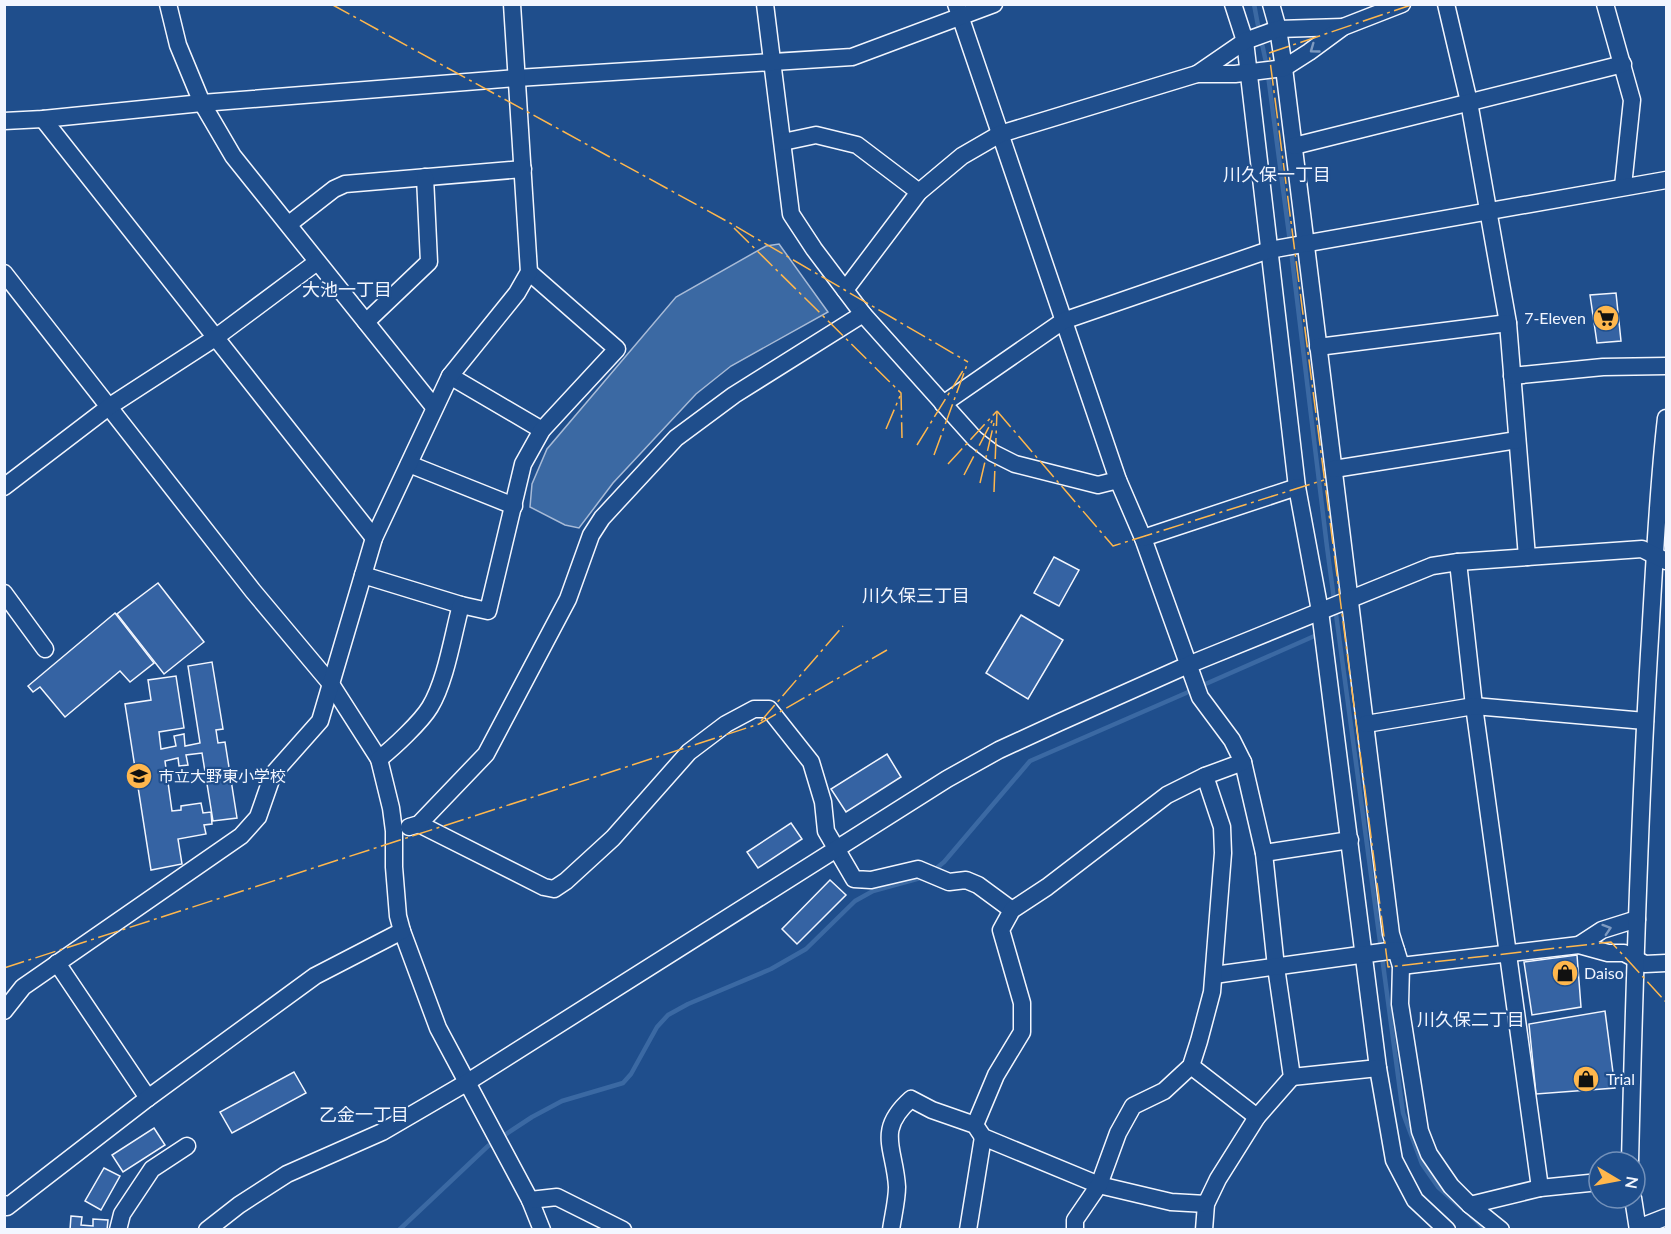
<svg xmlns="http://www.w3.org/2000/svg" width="1671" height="1234" font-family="Lato,'Noto Sans JP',sans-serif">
  <rect width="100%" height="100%" fill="#1f4e8c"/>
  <polygon fill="#3b69a3" stroke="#a8bbd7" stroke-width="1.5" points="779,244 828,312 731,366 696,394 613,483 579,528 565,525 530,507 532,484 547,449 676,297 766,246"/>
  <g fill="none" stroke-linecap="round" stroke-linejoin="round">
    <g stroke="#3b69a3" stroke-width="4.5">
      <polyline points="1254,4 1259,31"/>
      <polyline points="1261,39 1267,67"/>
      <polyline points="1268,75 1290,242"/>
      <polyline points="1291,250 1327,547 1403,1113 1422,1164 1438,1187 1464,1210"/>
      <polyline points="1201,686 1319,634"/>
      <polyline points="933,871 944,862 1030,761 1193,690"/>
      <polyline points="1471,1216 1486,1230"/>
      <polyline points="399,1230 488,1146 532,1117 562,1101 623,1083 631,1074 657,1027 668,1015 688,1004 771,969 806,949 855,901 873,891 924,877"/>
    </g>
  </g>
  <g fill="#3563a3" stroke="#f2f6ff" stroke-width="1.5">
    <polygon points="1616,293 1621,341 1597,343 1590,295"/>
    <polygon points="1054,557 1079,570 1059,606 1034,593"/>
    <polygon points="158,583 204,642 164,674 117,614"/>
    <polygon points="115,613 154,663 130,682 120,671 65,717 40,687 33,692 28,686"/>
    <polygon points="1021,615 1063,640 1028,699 986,673"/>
    <polygon points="212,662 223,729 216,730 218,743 225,742 237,818 213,821 202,753 186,755 188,765 179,766 178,758 165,761 172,811 181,810 181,806 201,803 203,813 211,812 212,824 204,825 206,834 178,839 182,864 151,870 125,704 151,700 148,680 176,676 184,728 159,732 161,749 176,746 174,736 184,734 185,746 200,743 188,666"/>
    <polygon points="887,754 901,777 846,812 831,789"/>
    <polygon points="791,823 802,839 758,868 747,852"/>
    <polygon points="830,880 846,895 797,944 782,929"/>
    <polygon points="1577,955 1581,1007 1532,1015 1524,962"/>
    <polygon points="1605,1011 1615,1088 1536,1094 1529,1024"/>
    <polygon points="294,1072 306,1093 232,1133 220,1112"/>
    <polygon points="154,1128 165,1145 123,1172 112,1155"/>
    <polygon points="104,1168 120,1176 101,1210 85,1201"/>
    <polygon points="71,1216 82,1217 81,1225 93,1226 93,1219 108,1220 107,1230 70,1230"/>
  </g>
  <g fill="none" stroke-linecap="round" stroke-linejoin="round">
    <defs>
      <g id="minor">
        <polyline points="168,4 178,45 202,103 233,156 434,407"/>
        <polyline points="765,4 791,214 814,249 863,314 975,439 993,453 1015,464 1098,485 1118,480"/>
        <polyline points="956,4 1118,480 1143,538 1200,697 1232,740 1243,762 1264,853 1276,967 1292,1077 1257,1117 1218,1179 1206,1204 1204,1230"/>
        <polyline points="1233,4 1245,41 1297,487 1320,611 1378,1068 1394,1160 1415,1200 1447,1230"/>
        <polyline points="1271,4 1278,29 1284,68 1391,934 1401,966 1400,1004 1420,1131 1429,1154 1451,1186 1470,1205 1501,1230"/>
        <polyline points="1446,4 1469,102 1508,323 1527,557"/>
        <polyline points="1605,4 1632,100 1623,186"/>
        <polyline points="1197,74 1245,41 1278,29 1343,27"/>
        <polyline points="43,119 374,538"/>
        <polyline points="4,121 43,119 202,103 517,78 852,57 994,4"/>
        <polyline points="783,142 816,135 857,145 919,192"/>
        <polyline points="1294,146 1623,64"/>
        <polyline points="289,224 334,189 345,184 523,169"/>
        <polyline points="4,273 253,591 331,684 379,759 391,808 394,831 394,867 398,916 402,931 438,1028 530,1200 542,1230"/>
        <polyline points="845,290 919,192 962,156 1000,134 1197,74 1235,74 1284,68 1309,52 1343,27 1402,4"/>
        <polyline points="366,322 429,262 425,177"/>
        <polyline points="1318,347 1508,323"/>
        <polyline points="450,376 542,430"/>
        <polyline points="1512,376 1603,367 1666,366"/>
        <polyline points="943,404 1063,321 1269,250 1666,180"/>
        <polyline points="409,464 514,506"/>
        <polyline points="1334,469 1517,440"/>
        <polyline points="4,487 110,406 215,338 317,262"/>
        <polyline points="1143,538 1297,487"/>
        <polyline points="1458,562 1474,706 1540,1188"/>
        <polyline points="363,575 461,605"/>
        <polyline points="4,593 45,649"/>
        <polyline points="1366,724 1474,706 1645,721"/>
        <path d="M379 759C393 748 421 722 430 707 446 681 453 634 461 605L488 611 523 464 542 430 617 349 529 272"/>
        <polyline points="419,824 544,887 554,889 566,881 613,838 689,752 726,724 754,709 769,709 811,762 823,802 826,831 854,879 871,880 918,869 949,882 966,880 978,885 1012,910"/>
        <polyline points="409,827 419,824 486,754 568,599 591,535 602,518 676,438 734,395 863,314"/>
        <polyline points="1264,853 1350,840"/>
        <polyline points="1579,945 1602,930 1637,919"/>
        <polyline points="57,963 148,1098"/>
        <polyline points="1401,966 1579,945 1608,953 1624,953 1645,964 1666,963"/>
        <polyline points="1214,975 1396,950"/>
        <polyline points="4,1011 23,987 241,836 258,817 273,774 320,721 374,538 450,376 517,293 529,272 512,4"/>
        <polyline points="1191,1066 1257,1117"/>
        <polyline points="1292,1077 1378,1068"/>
        <polyline points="975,1125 996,1075 1022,1032 1022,1003 1001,930 1012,910 1047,887 1167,795 1205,776 1243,762"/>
        <path d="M1630 1162C1634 992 1639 823 1649 654 1654 575 1657 496 1666 418"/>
        <polyline points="1633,1198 1638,1230"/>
        <polyline points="530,1200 557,1197 623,1230"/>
        <polyline points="4,1204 7,1207 148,1098 315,976 402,931"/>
        <polyline points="1470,1205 1540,1188 1599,1182"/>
        <polyline points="1638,1228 1666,1217"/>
        <polyline points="118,1230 122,1214 152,1169 187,1146"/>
        <polyline points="207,1230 239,1205 287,1174 382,1132 466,1083 947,779 999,750 1060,722 1188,665 1432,566 1458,562 1642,549 1666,561"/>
        <path d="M891 1230C893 1216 897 1200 897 1187 895 1148 875 1131 911 1099L932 1110 975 1125 983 1137 1099 1185 1171 1202 1206 1204"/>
        <polyline points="968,1230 983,1137"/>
        <polyline points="1075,1230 1075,1220 1099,1185 1118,1133 1133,1106 1164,1091 1191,1066 1199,1041 1212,992 1223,853 1222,827 1205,776"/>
      </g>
    </defs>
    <use href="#minor" stroke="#f2f6ff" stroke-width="19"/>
    <use href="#minor" stroke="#1f4e8c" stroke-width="16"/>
    <g stroke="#ffb74d" stroke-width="1.5" stroke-dasharray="21 4.5 3 4.5" stroke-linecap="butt">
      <polyline points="331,4 730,223 968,362"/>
      <polyline points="1414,4 1269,53 1388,967 1611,942 1666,1002"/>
      <polyline points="734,228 901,393 902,438"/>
      <polyline points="997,411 1113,546 1324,480"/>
      <polyline points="886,429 900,396"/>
      <polyline points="917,445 964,369"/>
      <polyline points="934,455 968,362"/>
      <polyline points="948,464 997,411"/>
      <polyline points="964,475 993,419"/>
      <polyline points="980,483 994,423"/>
      <polyline points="994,492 997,411"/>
      <polyline points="761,721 843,626"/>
      <polyline points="4,968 759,724 887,650"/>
    </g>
  </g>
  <defs><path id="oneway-chevron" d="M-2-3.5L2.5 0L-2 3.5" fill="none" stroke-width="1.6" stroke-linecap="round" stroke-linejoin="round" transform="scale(1.5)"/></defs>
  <g stroke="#7e9ac0">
    <use href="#oneway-chevron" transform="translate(1314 49) rotate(144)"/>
    <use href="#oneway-chevron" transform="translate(1607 929) rotate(-18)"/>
  </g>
  <defs>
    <symbol id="supermarket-disc" viewBox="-11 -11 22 22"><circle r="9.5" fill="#ffb74d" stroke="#1f4e8c"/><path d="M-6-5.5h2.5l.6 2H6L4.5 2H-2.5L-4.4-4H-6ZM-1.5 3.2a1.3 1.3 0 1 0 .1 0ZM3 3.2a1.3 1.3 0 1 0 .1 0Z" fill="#111"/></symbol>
    <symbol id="school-disc" viewBox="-11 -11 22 22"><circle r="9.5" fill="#ffb74d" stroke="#1f4e8c"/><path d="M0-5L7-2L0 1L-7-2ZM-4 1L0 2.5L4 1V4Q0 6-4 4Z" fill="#111"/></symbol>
    <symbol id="shop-disc" viewBox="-11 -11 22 22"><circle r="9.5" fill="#ffb74d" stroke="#1f4e8c"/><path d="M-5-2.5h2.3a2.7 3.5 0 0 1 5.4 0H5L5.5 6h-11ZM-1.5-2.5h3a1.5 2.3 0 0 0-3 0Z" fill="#111"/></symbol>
  </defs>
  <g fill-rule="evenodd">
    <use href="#supermarket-disc" x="1591" y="303" width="30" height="30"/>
    <use href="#school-disc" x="124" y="761" width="30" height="30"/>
    <use href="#shop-disc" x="1550" y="958" width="30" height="30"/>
    <use href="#shop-disc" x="1571" y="1064" width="30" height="30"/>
  </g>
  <g text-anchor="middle" stroke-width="4.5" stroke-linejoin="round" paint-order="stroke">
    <g font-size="16" fill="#f2f6ff" stroke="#1f4e8c" text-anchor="start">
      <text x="1586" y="324" text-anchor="end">7-Eleven</text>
      <text x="158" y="782">市立大野東小学校</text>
      <text x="1584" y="979">Daiso</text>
      <text x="1606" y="1085">Trial</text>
    </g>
    <g font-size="18" fill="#f2f6ff" stroke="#1f4e8c">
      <text x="1277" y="181">川久保一丁目</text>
      <text x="347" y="296">大池一丁目</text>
      <text x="916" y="602">川久保三丁目</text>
      <text x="1471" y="1026">川久保二丁目</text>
      <text x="364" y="1121">乙金一丁目</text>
    </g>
  </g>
  <rect width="1671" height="1234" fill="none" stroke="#f2f6ff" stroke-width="12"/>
  <g transform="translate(1617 1180) rotate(100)"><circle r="28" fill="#1f4e8c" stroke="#7391ba" stroke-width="1.5"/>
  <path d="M0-4.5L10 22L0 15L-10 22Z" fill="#ffb74d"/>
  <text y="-9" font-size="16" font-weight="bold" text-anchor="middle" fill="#f2f6ff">N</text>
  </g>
</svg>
